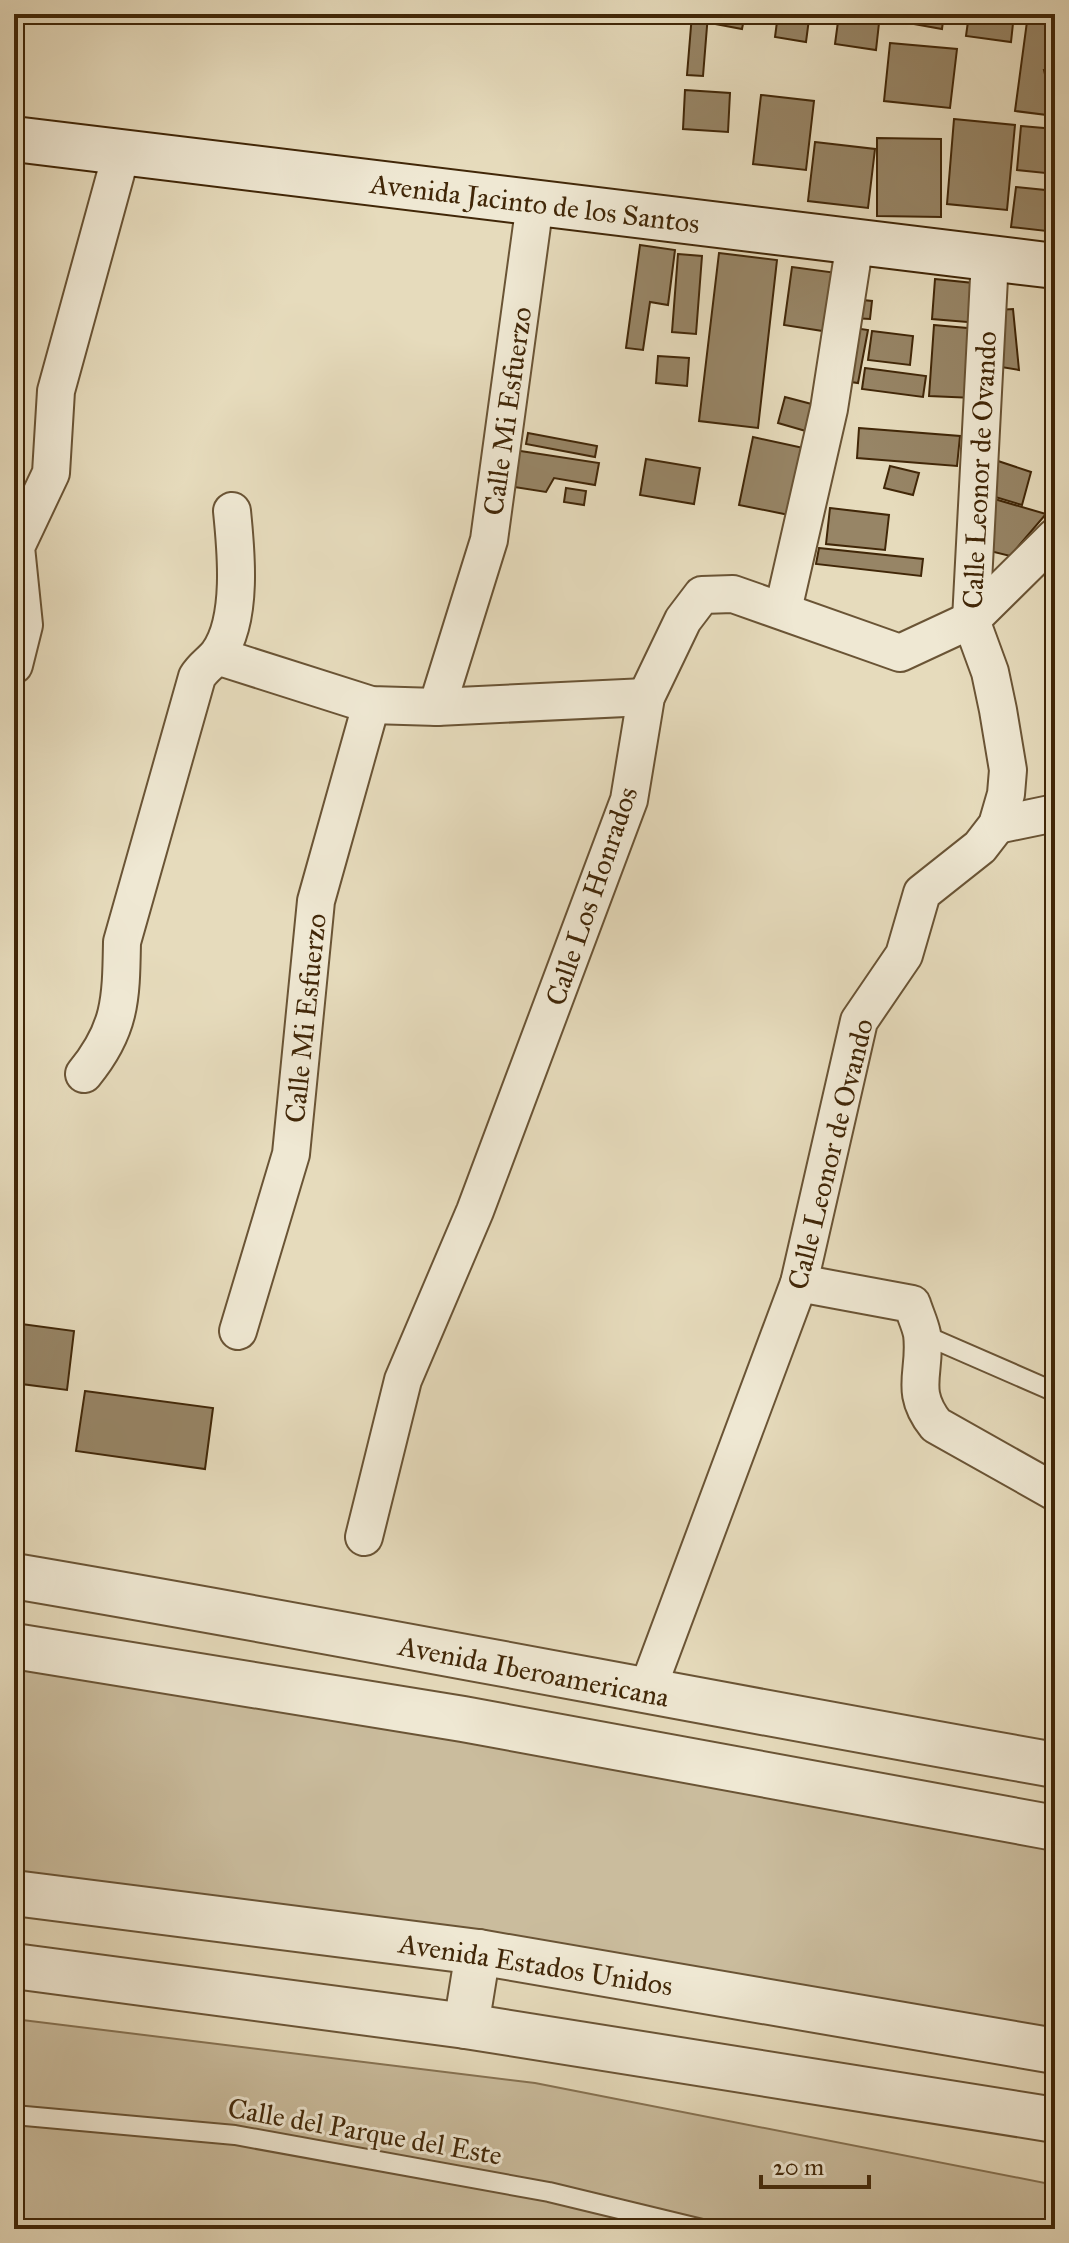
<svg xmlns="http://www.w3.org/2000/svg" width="1069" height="2243" font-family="'IM FELL Great Primer',serif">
  <rect width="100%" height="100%" fill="#e6dbbc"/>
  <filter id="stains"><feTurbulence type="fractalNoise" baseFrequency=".0025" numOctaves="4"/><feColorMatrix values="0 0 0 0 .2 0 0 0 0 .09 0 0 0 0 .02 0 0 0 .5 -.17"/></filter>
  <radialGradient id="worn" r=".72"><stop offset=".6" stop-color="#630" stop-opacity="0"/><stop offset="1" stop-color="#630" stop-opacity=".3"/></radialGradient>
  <g fill="#cabc9d" stroke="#867252" stroke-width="2">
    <polygon points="14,1669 352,1717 1055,1845 1055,2034 14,1878"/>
    <polygon points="14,2019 535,2083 1055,2185 1055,2229 14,2229"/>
  </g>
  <g fill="#978566" stroke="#412708" stroke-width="2">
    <polygon points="692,14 708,14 703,76 687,75"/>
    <polygon points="717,14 745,14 742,29 715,24"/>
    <polygon points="778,14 809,19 806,42 775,37"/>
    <polygon points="839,14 880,14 876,50 835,44"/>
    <polygon points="910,14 944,14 942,29 908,23"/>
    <polygon points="969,14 1014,14 1011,42 966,36"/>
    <polygon points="1028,14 1052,14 1048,44 1055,45 1055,71 1044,70 1055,116 1015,111"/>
    <polygon points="890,43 957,49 950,108 884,101"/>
    <polygon points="685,90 730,93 728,132 683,129"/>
    <polygon points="761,95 814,101 806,170 753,164"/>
    <polygon points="954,119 1015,125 1007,210 947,204"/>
    <polygon points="1021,126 1055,129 1055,174 1017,170"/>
    <polygon points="877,138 941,139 941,217 877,216"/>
    <polygon points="815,142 875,149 868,208 808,201"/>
    <polygon points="1016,187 1055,191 1055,232 1011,227"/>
    <polygon points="640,245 675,250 668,305 650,302 643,350 626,348"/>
    <polygon points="719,253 777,260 758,428 699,421"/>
    <polygon points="678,254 702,256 696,334 672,332"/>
    <polygon points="792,267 837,273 829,332 784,325"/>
    <polygon points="935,279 983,284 979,323 932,319"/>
    <polygon points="853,299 872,301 870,319 852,318"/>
    <polygon points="1013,309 1019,370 989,365 997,310"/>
    <polygon points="934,325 978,329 974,398 929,396"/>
    <polygon points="847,327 868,330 858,383 837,380"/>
    <polygon points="872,331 913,336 910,365 868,360"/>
    <polygon points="658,356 689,358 687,386 656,383"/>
    <polygon points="865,368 926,376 923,397 862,389"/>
    <polygon points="785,397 823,407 816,434 778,423"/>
    <polygon points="859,428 960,436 957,466 857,458"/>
    <polygon points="528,433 597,446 595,457 526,444"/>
    <polygon points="753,437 808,449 794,516 739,505"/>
    <polygon points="514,450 599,463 595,485 554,478 546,492 508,486"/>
    <polygon points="989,458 1031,472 1022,505 982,493"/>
    <polygon points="646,459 700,468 694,504 640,495"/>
    <polygon points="890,466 919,473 913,495 884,488"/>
    <polygon points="566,488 586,491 584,505 564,502"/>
    <polygon points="991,498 1046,514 1010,556 990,551"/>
    <polygon points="830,508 889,515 885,550 826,544"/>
    <polygon points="819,548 923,559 921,576 816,564"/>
    <polygon points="14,1323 74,1331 67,1390 14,1383"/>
    <polygon points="85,1391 213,1408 205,1469 76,1451"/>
  </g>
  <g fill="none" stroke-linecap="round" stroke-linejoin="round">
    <defs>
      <g id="service">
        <polyline points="922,1334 1055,1392"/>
        <polyline points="14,2115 235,2135 549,2192 702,2229"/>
      </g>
      <g id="minor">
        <polyline points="783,610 829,409 855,242"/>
        <polyline points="217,656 371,705 437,707 646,697"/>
        <polyline points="14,665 24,625 16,547 51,473 56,391 122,151"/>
        <polyline points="437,707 489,540 535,203"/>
        <polyline points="997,825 1055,813"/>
        <path d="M84 1074C121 1029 121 999 122 942L197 677C203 667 211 663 218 654 243 620 236 550 232 511"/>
        <path d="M799 1283 912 1304C915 1314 920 1324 922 1334 927 1372 908 1390 936 1425L1055 1492"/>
        <polyline points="238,1331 291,1154 316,901 371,705"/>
        <polyline points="364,1537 403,1380 475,1211 629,800 646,697 683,620 702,595 733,594 900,653 971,620 1055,537"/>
        <polyline points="646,1693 799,1283 859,1021 904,955 922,893 980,847 997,825 1006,794 1008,770 998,710 990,672 971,620 990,259"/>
      </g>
      <g id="tertiary">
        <path d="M14 1576C362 1635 708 1704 1055 1765"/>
        <polyline points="14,1646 463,1719 1055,1828"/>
        <polyline points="14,1893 478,1952 1055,2051"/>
        <polyline points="14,1966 466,2026 1055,2120"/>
        <polyline points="466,2026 478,1952"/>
      </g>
      <polyline id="secondary" points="14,139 1055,266"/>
    </defs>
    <use href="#service" stroke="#6a5435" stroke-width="22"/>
    <use href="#minor" stroke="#6a5435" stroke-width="40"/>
    <use href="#tertiary" stroke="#6a5435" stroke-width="48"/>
    <use href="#secondary" stroke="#412708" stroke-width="48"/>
    <use href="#service" stroke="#efe8d3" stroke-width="18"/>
    <use href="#minor" stroke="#efe8d3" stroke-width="36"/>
    <use href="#tertiary" stroke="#efe8d3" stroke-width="44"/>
    <use href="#secondary" stroke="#efe8d3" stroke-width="44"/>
  </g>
  <g text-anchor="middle" stroke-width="6" stroke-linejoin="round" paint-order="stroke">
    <g font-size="28" fill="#412708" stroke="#efe8d3">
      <text transform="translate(535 203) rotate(7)" y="10">Avenida Jacinto de los Santos</text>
      <text transform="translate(507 411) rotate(-82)" y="10">Calle Mi Esfuerzo</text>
      <text transform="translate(979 470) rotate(-87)" y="10">Calle Leonor de Ovando</text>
      <text transform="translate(591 896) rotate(-71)" y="10">Calle Los Honrados</text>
      <text transform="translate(305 1018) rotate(-84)" y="10">Calle Mi Esfuerzo</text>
      <text transform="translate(830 1154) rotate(-76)" y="10">Calle Leonor de Ovando</text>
      <text transform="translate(534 1671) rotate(11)" y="10">Avenida Iberoamericana</text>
      <text transform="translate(536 1964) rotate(9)" y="10">Avenida Estados Unidos</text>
      <text transform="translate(365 2131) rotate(10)" y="10">Calle del Parque del Este</text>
    </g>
  </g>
  <rect width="1069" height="2243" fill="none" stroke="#e6dbbc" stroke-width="48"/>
  <rect x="16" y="16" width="1037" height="2211" fill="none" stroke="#412708" stroke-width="4"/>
  <rect x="24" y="24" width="1021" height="2195" fill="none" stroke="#412708" stroke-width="2"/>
  <path d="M761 2175v12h108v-12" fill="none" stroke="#412708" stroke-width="4"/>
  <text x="773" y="2175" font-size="24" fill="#412708" stroke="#efe8d3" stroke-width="6" paint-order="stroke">20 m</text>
  <rect width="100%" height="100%" filter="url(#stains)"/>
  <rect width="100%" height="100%" fill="url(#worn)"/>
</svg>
